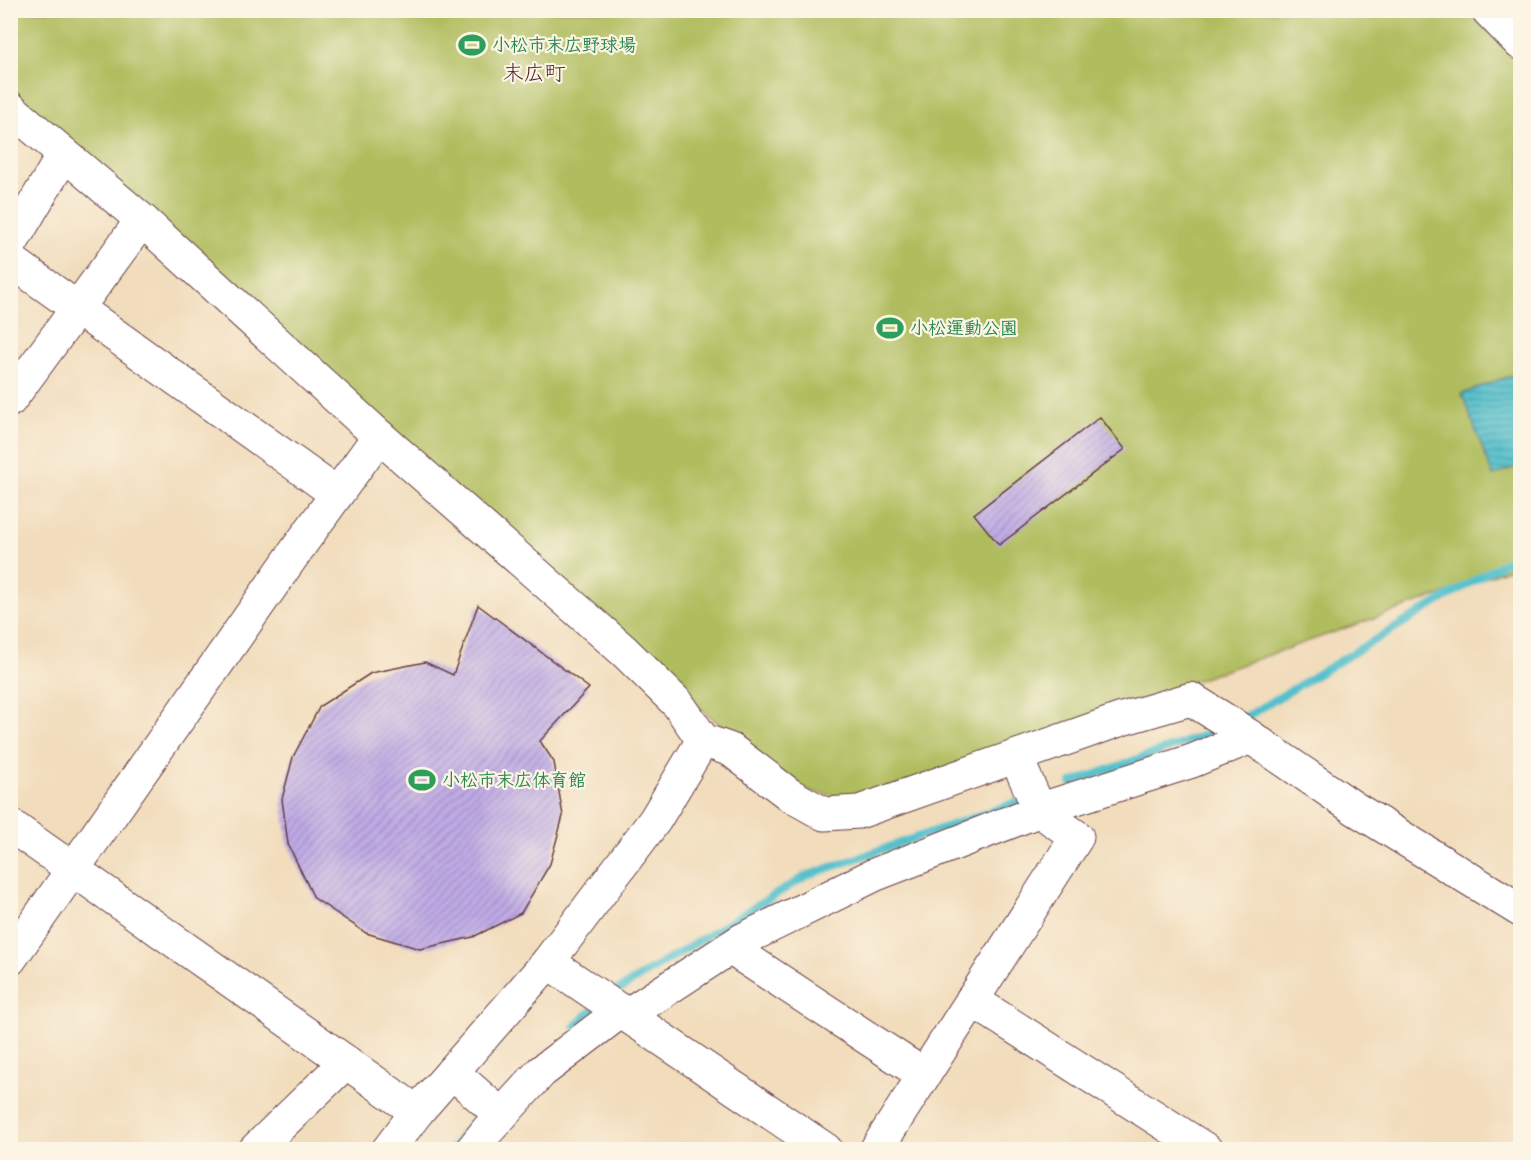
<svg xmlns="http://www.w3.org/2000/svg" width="1531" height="1160" font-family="Mynerve,'Klee One',sans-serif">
  <defs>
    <pattern id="water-rules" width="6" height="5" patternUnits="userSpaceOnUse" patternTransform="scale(1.5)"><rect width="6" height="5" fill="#53c0cc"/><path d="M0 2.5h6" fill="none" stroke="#479ba6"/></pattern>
    <pattern id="building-hatch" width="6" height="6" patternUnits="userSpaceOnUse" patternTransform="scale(1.5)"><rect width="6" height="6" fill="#c0ace6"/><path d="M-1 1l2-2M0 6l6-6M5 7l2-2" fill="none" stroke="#9e8bbb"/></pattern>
  </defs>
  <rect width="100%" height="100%" fill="#fcf5e5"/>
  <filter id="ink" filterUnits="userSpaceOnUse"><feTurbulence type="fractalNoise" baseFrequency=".0167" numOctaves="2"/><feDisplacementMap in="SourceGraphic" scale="12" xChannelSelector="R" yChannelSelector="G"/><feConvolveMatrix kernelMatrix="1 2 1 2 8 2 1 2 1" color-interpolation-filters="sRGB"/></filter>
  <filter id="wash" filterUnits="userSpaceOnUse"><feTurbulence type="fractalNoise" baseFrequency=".008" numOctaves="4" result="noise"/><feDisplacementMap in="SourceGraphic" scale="24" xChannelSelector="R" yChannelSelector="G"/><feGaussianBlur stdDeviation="1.35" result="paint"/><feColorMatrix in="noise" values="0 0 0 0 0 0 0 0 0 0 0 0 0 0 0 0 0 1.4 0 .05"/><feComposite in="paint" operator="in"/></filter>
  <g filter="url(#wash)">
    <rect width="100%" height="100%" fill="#f1dcbb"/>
    <polygon fill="#b0bd5f" stroke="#7d6e45" stroke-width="1.5" points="11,11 1468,11 1520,63 1520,564 1449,592 857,799 796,789 379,436 11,108"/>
    <polygon fill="url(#water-rules)" stroke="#4e707c" stroke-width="1.5" points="1520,372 1520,465 1493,476 1462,394"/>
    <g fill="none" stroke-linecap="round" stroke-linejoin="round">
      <g stroke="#53c0cc" stroke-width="8">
        <polyline points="1246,717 1520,553"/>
        <polyline points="1071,783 1208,734"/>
        <polyline points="613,993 806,876 1023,800"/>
        <polyline points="575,1026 594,1009"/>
        <polyline points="451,1150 473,1121 485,1110"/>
      </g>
    </g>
    <g id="blocks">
      <g fill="url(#building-hatch)">
        <polygon points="1100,417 1125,449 999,545 974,514"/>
        <polygon points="478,605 589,688 540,741 554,762 563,816 550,864 521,913 473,937 420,949 366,933 314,898 288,844 282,799 293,757 320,706 371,673 425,662 453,675"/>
      </g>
    </g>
  </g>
  <g filter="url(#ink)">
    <use href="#blocks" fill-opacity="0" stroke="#633b41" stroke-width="1.5"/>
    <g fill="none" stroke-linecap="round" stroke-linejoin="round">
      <defs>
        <g id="minor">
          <polyline points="1488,10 1520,43"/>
          <polyline points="10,108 142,220 379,436 624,651 678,704 703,740 731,750 790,795 824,814 859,812 1122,719 1191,699 1233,725 1354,808 1520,910"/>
          <polyline points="10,245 64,154"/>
          <polyline points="10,260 337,494"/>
          <polyline points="10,400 142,220"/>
          <polyline points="10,825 417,1112"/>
          <polyline points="730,948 924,1075"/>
          <polyline points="10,959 298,548 379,436"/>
          <polyline points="548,962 826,1150"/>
          <polyline points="972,1000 1206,1150"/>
          <polyline points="627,1015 742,940 874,875 1051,806 1192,761 1251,737"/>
          <polyline points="452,1072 501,1115"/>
          <polyline points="255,1150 346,1062"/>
          <polyline points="388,1150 417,1112 548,962 655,820 703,740"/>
          <polyline points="472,1150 487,1131 541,1072 621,1011"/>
          <polyline points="876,1150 1077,837 1040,811 1016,757"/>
        </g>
      </defs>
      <use href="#minor" stroke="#633b41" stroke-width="35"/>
      <use href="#minor" stroke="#fff" stroke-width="33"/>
    </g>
  </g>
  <defs>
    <symbol id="stadium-bare" viewBox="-9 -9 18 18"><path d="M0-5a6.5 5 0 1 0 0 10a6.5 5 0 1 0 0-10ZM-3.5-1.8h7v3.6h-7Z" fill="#2e9e5b" stroke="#fcf5e5" stroke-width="2.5" paint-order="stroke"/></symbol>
  </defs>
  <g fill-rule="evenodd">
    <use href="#stadium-bare" x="453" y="26" width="38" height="38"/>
    <use href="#stadium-bare" x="871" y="309" width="38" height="38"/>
    <use href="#stadium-bare" x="403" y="761" width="38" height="38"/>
  </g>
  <g text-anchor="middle" stroke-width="4.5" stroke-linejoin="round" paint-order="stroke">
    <g font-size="18" font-weight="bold" fill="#27864d" stroke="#fcf5e5" text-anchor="start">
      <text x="492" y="51">小松市末広野球場</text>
      <text x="910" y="334">小松運動公園</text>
      <text x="442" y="786">小松市末広体育館</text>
    </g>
    <g font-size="21" fill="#4a1f2b" stroke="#fcf5e5">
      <text x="534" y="80">末広町</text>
    </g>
  </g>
  <rect width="1531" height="1160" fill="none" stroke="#fcf5e5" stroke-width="36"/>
</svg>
